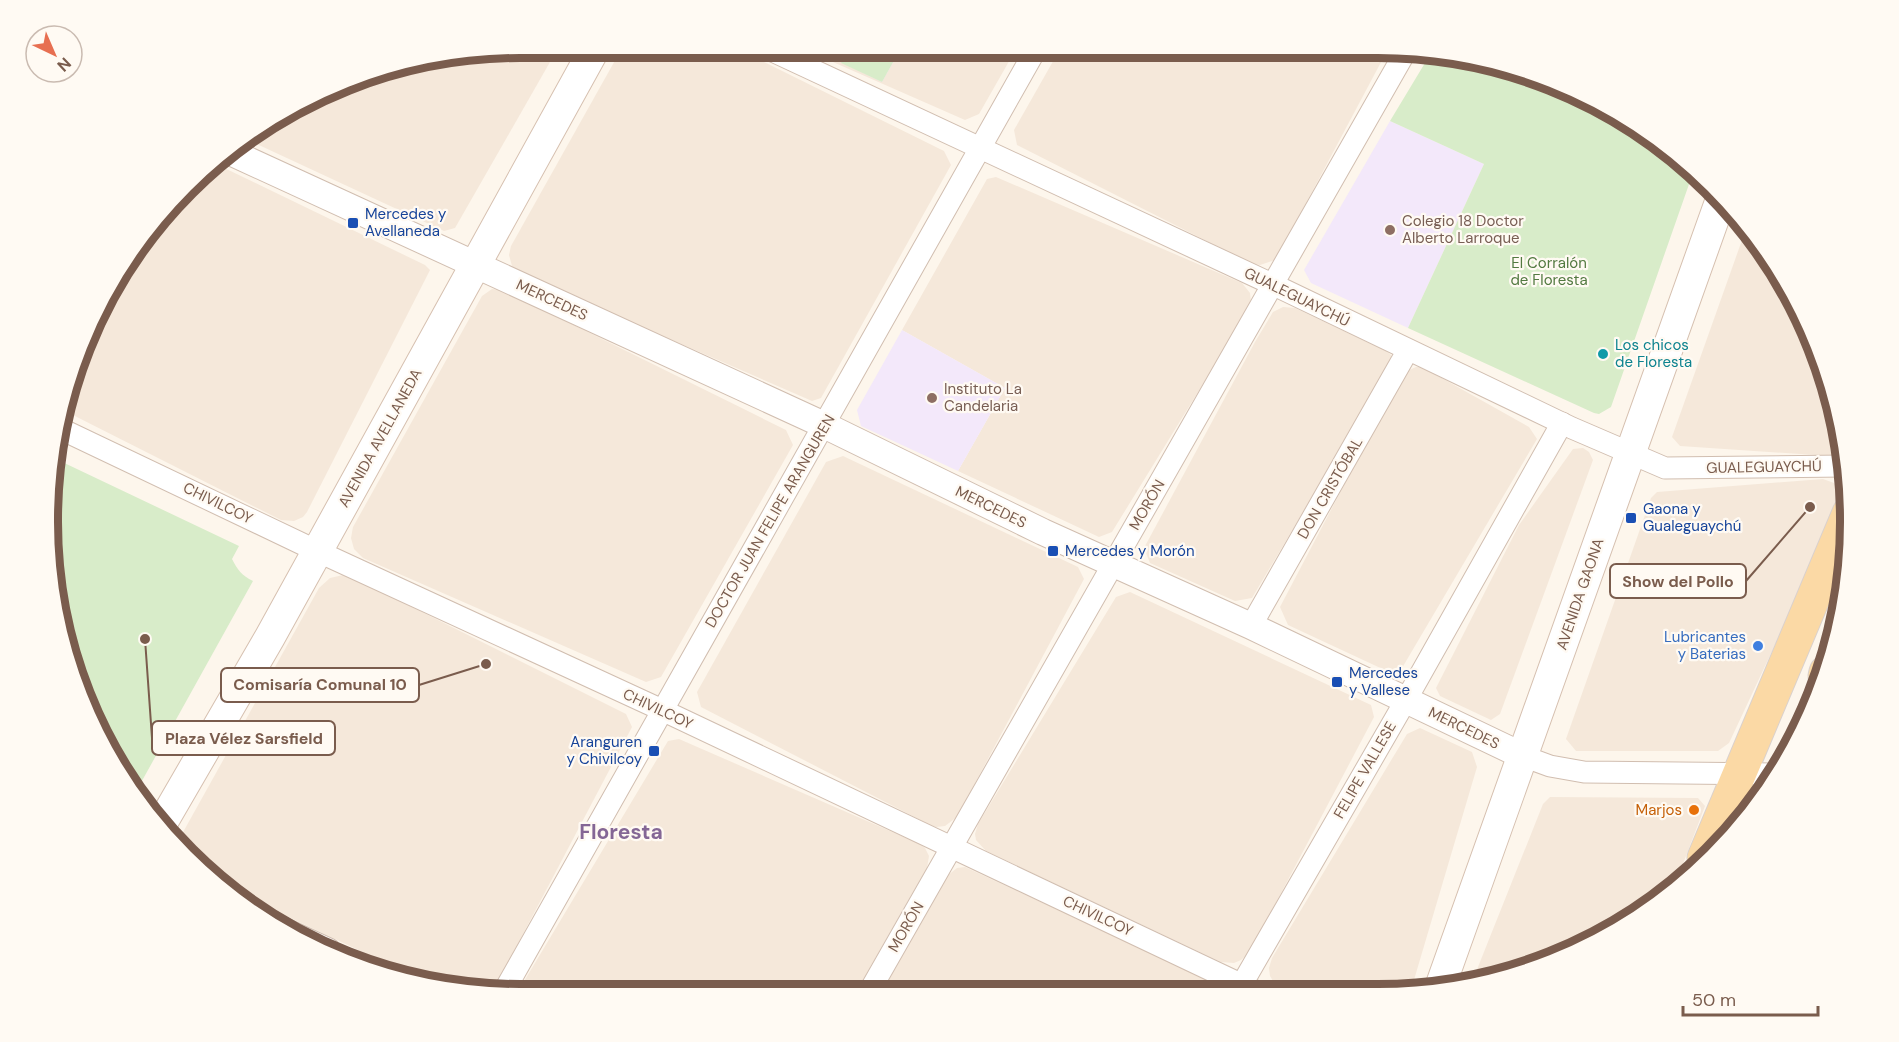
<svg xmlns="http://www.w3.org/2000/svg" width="1899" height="1042" font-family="'DM Sans',sans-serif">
  <rect width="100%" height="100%" fill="#fdf6ec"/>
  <g fill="#f5e8da">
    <polygon points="521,48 558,48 455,228 444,231 246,139 369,73"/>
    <polygon points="622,48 736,48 944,151 951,165 821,398 812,401 520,274 512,266 509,255 511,246"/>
    <polygon points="801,48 1016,49 979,114 965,120"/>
    <polygon points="1060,49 1388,49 1279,254 1275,260 1260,265 1252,264 1017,145 1014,130"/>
    <polygon points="216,164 425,265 430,270 307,512 303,517 294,521 281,520 63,410 64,399 128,259"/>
    <polygon points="996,177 1242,283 1250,293 1251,302 1249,309 1112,532 1099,537 958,471 1005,388 902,330 987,179"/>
    <polygon points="1747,226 1753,233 1802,312 1835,398 1845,457 1680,446 1672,437"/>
    <polygon points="492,289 503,290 786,430 793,445 661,677 646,682 363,558 354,549 351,538 353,527 482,296"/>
    <polygon points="1283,307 1295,308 1386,351 1391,355 1391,364 1252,598 1235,601 1150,563 1144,548 1255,342 1273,312"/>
    <polygon points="1416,367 1422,367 1529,427 1537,439 1402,668 1389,672 1288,625 1280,607 1374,428 1407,371"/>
    <polygon points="1583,448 1589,452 1593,460 1500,714 1491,720 1440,696 1436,688 1519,525 1573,449"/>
    <polygon points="843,456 1078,567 1084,579 957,817 945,826 936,827 930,825 701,707 697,692 826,462"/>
    <polygon points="1823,479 1834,483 1839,489 1841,504 1729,743 1718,751 1576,751 1566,739 1651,498 1657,492"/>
    <polygon points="343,575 354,578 626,714 632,727 492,993 428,983 240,894 177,843 319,588 330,578"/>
    <polygon points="1130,592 1371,705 1374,717 1250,952 1241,960 1234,963 1221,962 986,851 976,840 975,834 978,824 1116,597"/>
    <polygon points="1420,728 1472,752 1477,767 1411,990 1282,990 1276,986 1270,976 1269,968 1272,958 1407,734"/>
    <polygon points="679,739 920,844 925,848 929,856 927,868 856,992 517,993 668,741"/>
    <polygon points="1550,797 1698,798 1705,806 1675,885 1641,914 1530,969 1472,982 1543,804"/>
    <polygon points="965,867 1209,980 1216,991 882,992 947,876 957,868"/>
  </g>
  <g fill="#f3e8fa">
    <polygon points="812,48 901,48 882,82"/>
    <polygon points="1390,121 1484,164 1408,328 1311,283 1304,270"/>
    <polygon points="902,330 1005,388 958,471 861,426 857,410"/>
  </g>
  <g fill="#d8ecc9">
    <polygon points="849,48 901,48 882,82 841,63"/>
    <polygon points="1431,53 1501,64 1509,68 1631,123 1694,170 1611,407 1599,414 1594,413 1408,328 1484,164 1390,121"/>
    <path d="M58 460 239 546 232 559C237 569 242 576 253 581L138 788 84 702 49 552Z"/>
  </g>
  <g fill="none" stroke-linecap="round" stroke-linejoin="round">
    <defs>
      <g id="minor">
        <polyline points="766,48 1274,285 1572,428 1665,468 1846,466"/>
        <polyline points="61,429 317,551 662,710 1255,991"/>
        <polyline points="1251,626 1408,350"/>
        <polyline points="1523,756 1550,766 1584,772 1776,774"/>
        <polyline points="279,926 329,949"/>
        <polyline points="1238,991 1406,700 1562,423"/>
        <polyline points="869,992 1407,49"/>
        <polyline points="503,993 1036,49"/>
      </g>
      <polyline id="tertiary" points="228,151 824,425 1043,532 1251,626 1523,756"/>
      <g id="secondary">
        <polyline points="161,825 270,637 595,48"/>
        <polyline points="1439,990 1721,199"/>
      </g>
      <g id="primary">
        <polyline points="1825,676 1826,672"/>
        <polyline points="1704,858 1849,513"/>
      </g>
    </defs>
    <use href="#minor" stroke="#d1beb0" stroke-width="23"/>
    <use href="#tertiary" stroke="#d1beb0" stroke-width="28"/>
    <use href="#secondary" stroke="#d6c0b0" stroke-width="32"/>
    <use href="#primary" stroke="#dad1cd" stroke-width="35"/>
    <use href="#minor" stroke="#fff" stroke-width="21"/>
    <use href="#tertiary" stroke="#fff" stroke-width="26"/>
    <use href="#secondary" stroke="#fff" stroke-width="30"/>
    <use href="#primary" stroke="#fbd9a5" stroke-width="33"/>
  </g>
  <g fill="#1a4fb4" stroke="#fffaf3" stroke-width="2">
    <rect x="347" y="217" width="12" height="12" rx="3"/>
    <rect x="1625" y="512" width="12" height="12" rx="3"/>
    <rect x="1047" y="545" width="12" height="12" rx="3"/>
    <rect x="1331" y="676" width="12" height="12" rx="3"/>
    <rect x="648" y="745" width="12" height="12" rx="3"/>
  </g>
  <g fill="#8d6e63" stroke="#fffaf3" stroke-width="2">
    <circle cx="1390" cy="230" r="6"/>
    <circle cx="932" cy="398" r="6"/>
  </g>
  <circle fill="#0f9aa8" stroke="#fffaf3" stroke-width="2" cx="1603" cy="354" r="6"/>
  <circle fill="#3f7fe0" stroke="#fffaf3" stroke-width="2" cx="1758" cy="646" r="6"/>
  <circle fill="#e8710a" stroke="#fffaf3" stroke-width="2" cx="1694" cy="810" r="6"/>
  <g text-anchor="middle" stroke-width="4.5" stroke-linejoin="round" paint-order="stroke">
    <g font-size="15" fill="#164399" stroke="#fffaf3" text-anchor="start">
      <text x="365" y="219">Mercedes y<tspan x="365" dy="17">Avellaneda</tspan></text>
      <text x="1643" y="514">Gaona y<tspan x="1643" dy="17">Gualeguaychú</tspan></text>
      <text x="1065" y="556">Mercedes y Morón</text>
      <text x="1349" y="678">Mercedes<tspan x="1349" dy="17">y Vallese</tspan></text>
      <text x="642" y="747" text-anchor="end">Aranguren<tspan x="642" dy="17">y Chivilcoy</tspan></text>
    </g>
    <g font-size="15" fill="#785e54" stroke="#fffaf3" text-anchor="start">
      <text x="1402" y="226">Colegio 18 Doctor<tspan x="1402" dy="17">Alberto Larroque</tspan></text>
      <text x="944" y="394">Instituto La<tspan x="944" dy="17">Candelaria</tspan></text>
    </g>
    <g font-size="15" fill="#537a41" stroke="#fffaf3">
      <text x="1549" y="268">El Corralón<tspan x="1549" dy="17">de Floresta</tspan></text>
    </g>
    <g font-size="15" fill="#7a5c4d" stroke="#fffaf3">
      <text transform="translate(1297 297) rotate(26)" y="5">GUALEGUAYCHÚ</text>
      <text transform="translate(552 300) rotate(25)" y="5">MERCEDES</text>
      <text transform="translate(380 438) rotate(-61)" y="5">AVENIDA AVELLANEDA</text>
      <text transform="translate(1764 467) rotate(-1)" y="5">GUALEGUAYCHÚ</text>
      <text transform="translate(1330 488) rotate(-60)" y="5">DON CRISTÓBAL</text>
      <text transform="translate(218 503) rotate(26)" y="5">CHIVILCOY</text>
      <text transform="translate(1147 505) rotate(-60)" y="5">MORÓN</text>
      <text transform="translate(991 507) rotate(26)" y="5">MERCEDES</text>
      <text transform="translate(770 521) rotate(-60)" y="5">DOCTOR JUAN FELIPE ARANGUREN</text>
      <text transform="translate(1580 594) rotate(-71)" y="5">AVENIDA GAONA</text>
      <text transform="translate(658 709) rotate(25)" y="5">CHIVILCOY</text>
      <text transform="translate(1464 728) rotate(26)" y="5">MERCEDES</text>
      <text transform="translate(1365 770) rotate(-60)" y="5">FELIPE VALLESE</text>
      <text transform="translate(1098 916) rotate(25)" y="5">CHIVILCOY</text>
      <text transform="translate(906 927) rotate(-60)" y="5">MORÓN</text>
    </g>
    <g font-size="15" fill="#0d838f" stroke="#fffaf3" text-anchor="start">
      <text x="1615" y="350">Los chicos<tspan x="1615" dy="17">de Floresta</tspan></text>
    </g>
    <g font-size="15" fill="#366cbe" stroke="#fffaf3" text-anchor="end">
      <text x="1746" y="642">Lubricantes<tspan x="1746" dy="17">y Baterias</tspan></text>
    </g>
    <g font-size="15" fill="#c56008" stroke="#fffaf3" text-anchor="end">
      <text x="1682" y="815">Marjos</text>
    </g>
    <g font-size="21" font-weight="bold" fill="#846695" stroke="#fffaf3">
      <text x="621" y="839">Floresta</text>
    </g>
  </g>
  <path d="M0 0H1899V1042H0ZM520 58H1378A462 462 0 0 1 1840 520V522A462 462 0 0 1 1378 984H520A462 462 0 0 1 58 522V520A462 462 0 0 1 520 58Z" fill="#fffaf3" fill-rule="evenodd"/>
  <path fill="none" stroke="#7a5c4d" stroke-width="8" d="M520 58H1378A462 462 0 0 1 1840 520V522A462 462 0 0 1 1378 984H520A462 462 0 0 1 58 522V520A462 462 0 0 1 520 58Z"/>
  <path fill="none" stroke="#7a5c4d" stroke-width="2" d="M1810 507L1746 581M486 664L419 685M145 639L152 738"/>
  <g fill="#7a5c4d" stroke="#fffaf3" stroke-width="2">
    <circle cx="1810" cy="507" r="6"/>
    <circle cx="486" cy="664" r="6"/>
    <circle cx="145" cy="639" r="6"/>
  </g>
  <g fill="#fffaf3" stroke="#7a5c4d" stroke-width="2">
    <rect x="1610" y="564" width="136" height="34" rx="6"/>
    <rect x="221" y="668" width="198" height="34" rx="6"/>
    <rect x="152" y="721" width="183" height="34" rx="6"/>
  </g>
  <g font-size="16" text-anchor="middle" font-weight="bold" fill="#7a5c4d">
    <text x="1678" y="587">Show del Pollo</text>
    <text x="320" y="690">Comisaría Comunal 10</text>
    <text x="244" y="744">Plaza Vélez Sarsfield</text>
  </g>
  <g transform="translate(54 54) rotate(136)"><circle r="28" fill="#fffaf3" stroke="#cabbb1" stroke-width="1.5"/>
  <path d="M0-4.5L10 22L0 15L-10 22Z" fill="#e76f51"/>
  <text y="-9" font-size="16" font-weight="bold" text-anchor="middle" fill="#7a5c4d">N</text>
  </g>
  <path d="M1683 1006v9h135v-9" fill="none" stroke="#7a5c4d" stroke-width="3"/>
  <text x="1692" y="1006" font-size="18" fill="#7a5c4d" stroke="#fffaf3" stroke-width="4.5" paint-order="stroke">50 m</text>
</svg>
